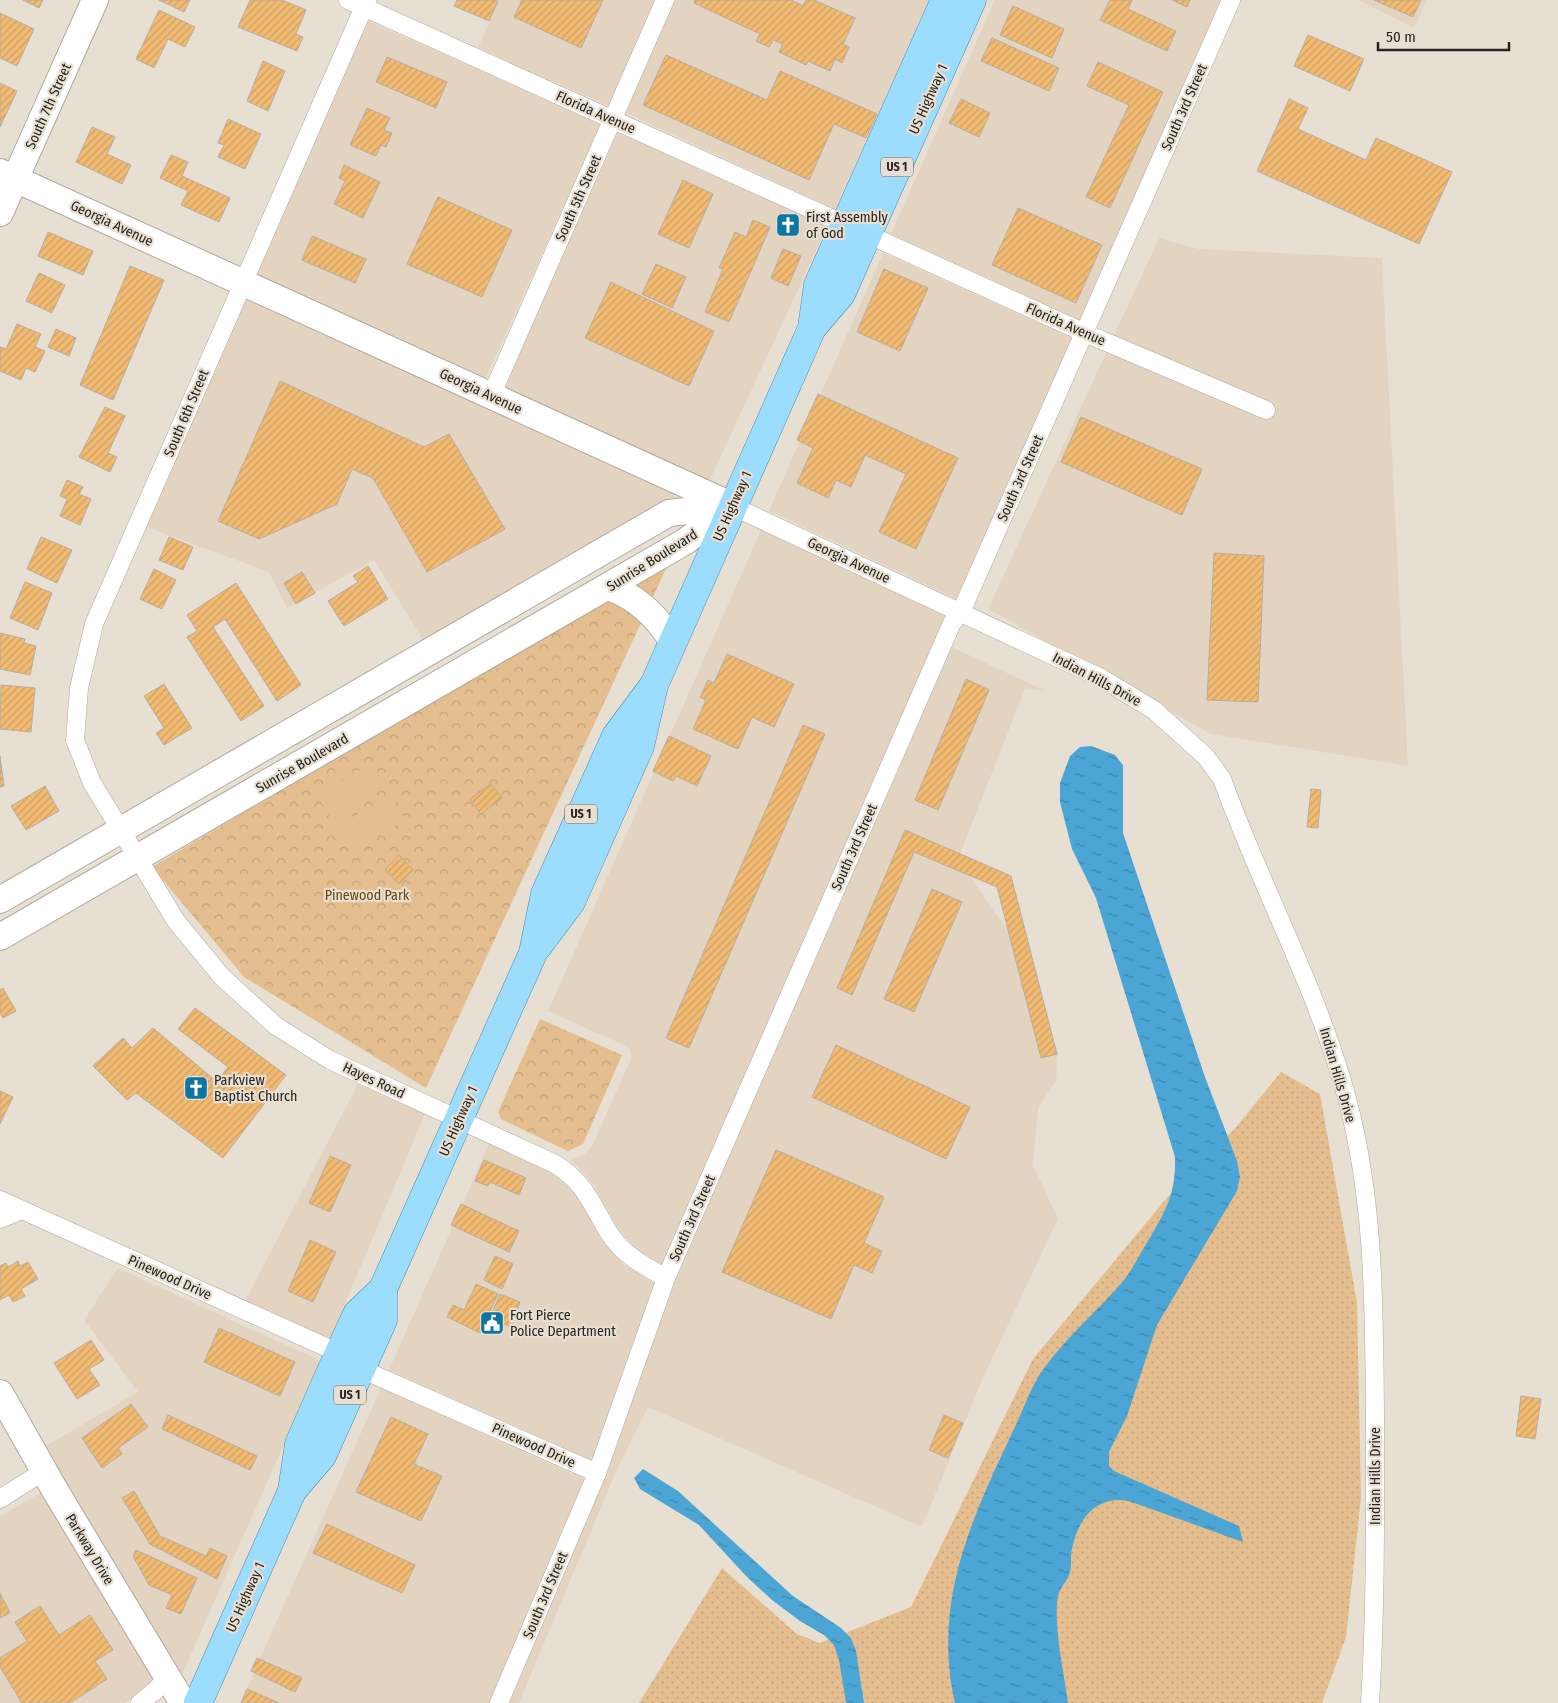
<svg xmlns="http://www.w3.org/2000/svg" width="1558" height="1703" font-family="'Fira Sans Condensed',sans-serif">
  <defs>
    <pattern id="grass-dots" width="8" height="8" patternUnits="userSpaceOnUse" patternTransform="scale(1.25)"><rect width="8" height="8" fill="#e4be8e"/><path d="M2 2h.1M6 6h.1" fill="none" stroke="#c4a37a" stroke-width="1.8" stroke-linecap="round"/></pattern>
    <pattern id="forest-crowns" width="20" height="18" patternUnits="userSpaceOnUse" patternTransform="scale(1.25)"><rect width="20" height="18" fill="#e4be8e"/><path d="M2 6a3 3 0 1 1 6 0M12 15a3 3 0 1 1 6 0" fill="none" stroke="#c4a37a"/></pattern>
    <pattern id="water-ripples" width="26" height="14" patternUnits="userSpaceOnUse" patternTransform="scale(1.25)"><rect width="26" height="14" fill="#4ca6d5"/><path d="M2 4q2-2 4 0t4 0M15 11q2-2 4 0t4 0" fill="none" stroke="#3f87ac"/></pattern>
    <pattern id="building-hatch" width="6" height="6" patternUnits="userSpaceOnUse" patternTransform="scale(1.25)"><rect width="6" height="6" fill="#f1bb73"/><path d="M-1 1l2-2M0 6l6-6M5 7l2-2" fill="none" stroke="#cfa063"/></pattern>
  </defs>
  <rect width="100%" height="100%" fill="#e8dfd3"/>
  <g fill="#e3d4c2">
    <polygon points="499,0 656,0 609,106 478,48"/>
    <polygon points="675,0 929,0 835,209 626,113"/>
    <polygon points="995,0 1221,0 1080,320 891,234"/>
    <polygon points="1358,0 1427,0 1414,28"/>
    <polygon points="368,21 601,124 484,382 255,277"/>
    <polygon points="618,132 827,227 708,484 501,390"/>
    <polygon points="1159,238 1199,249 1382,258 1408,766 1211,734 988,609"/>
    <polygon points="883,253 1072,338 957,599 769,511"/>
    <polygon points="247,296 695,500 426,645 374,560 287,608 269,572 146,527"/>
    <polygon points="761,530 946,616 662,1265 637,1250 617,1227 594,1186 578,1166 570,1161 586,1153 591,1148 631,1059 630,1050 626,1046 548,1011"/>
    <polygon points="952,647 1045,691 1025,689 958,859 1019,947 1058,1052 1056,1081 1038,1108 1033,1165 1058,1219 982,1380 922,1527 648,1407 615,1474 519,1703 509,1703 609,1468 674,1282"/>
    <polygon points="358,1084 425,1114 329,1342 244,1303"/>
    <polygon points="489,1144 551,1172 564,1182 579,1198 602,1241 624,1265 654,1283 592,1460 389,1370"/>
    <polygon points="118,1268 321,1361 180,1679 42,1448 138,1392 84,1320"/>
    <polygon points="381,1388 584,1479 489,1703 240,1703"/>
    <polygon points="44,1491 160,1684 124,1703 0,1703 0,1516"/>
  </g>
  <polygon fill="url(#grass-dots)" points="1281,1072 1320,1094 1357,1303 1361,1498 1346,1637 1322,1703 639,1703 722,1568 797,1634 820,1643 911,1607 1033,1359 1166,1199 1236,1127"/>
  <g fill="url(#forest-crowns)">
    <polygon points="670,560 426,1088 244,977 152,867"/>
    <polygon points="540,1019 622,1055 583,1144 568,1151 507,1122 501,1119 498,1112"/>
  </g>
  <g fill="#e4be8e">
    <polygon points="371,764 385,788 331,819 317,795"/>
    <polygon points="391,795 405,820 350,851 336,826"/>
  </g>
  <g fill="url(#water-ripples)">
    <path d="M1091 746 1115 755 1123 765V833L1205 1077 1237 1161 1240 1177 1237 1191 1157 1325 1127 1416 1109 1452V1466L1114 1471 1239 1526 1243 1542 1129 1501C1096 1495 1078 1519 1072 1549 1070 1556 1072 1564 1070 1572 1068 1581 1060 1587 1058 1596 1053 1624 1064 1673 1068 1703H955C932 1603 971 1520 1013 1431 1023 1411 1031 1385 1045 1367 1068 1335 1099 1310 1124 1280 1133 1268 1140 1254 1148 1241 1166 1211 1176 1193 1175 1157L1096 898 1072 849 1060 802V783L1070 756 1080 747Z"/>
    <polygon points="643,1469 678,1491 793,1596 841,1628 851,1638 856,1651 864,1703 846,1703 839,1660 834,1645 824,1635 800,1621 772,1600 747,1577 699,1525 640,1489 634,1478"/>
  </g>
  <g fill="url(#building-hatch)" stroke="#b6ada1">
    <polygon points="23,0 43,0 39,8"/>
    <polygon points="159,0 190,0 184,12"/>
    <polygon points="250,0 282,0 306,10 296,34 303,37 297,51 238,27"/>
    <polygon points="457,0 496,0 498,1 489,21 454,6"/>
    <polygon points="522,0 603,0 581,48 514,17"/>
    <polygon points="695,0 791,0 803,6 806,0 814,0 855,18 843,44 849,47 842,63 835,59 830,71 808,61 806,65 779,52 783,44 773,40 769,47 756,41 760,34 694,3"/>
    <polygon points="1110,0 1132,0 1128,9 1176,31 1167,51 1100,20"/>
    <polygon points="1172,0 1190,0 1187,7"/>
    <polygon points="1374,0 1421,0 1413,17"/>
    <polygon points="1013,6 1064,29 1052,58 1000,35"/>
    <polygon points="159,10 195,27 185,47 168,39 154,68 136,59"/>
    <polygon points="0,13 34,29 17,66 0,58"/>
    <polygon points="1308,35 1364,59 1350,91 1294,66"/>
    <polygon points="992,38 1059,68 1049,91 981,61"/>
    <polygon points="666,55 767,100 780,71 877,114 866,138 834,124 809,180 643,105"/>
    <polygon points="387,57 447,82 436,108 376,82"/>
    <polygon points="263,61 285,71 268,111 247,101"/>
    <polygon points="1098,62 1163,92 1110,208 1086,197 1129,105 1087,86"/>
    <polygon points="0,83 17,91 0,127"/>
    <polygon points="961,99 990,113 979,137 949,123"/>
    <polygon points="1289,99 1308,108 1298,129 1366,160 1376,138 1452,172 1419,244 1257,171"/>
    <polygon points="367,108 390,118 384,130 392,133 386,147 381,145 376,156 350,145"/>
    <polygon points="228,119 261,134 245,169 218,157 224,145 218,143"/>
    <polygon points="92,127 115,137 107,154 131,165 122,184 76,162"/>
    <polygon points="171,155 188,162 182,176 230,198 219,222 181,205 188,191 160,178"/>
    <polygon points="344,165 380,182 363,218 334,204 345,181 339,178"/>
    <polygon points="683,180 713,194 689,248 658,234"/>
    <polygon points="438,197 512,230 482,297 407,264"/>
    <polygon points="1018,208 1102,245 1076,303 992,265"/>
    <polygon points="753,220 770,227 729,322 705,312 723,269 719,268 735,232 746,237"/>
    <polygon points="48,232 93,251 83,275 38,256"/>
    <polygon points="312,236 366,259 355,283 302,260"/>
    <polygon points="783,249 801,256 788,286 771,278"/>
    <polygon points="656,264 686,277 672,308 642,294"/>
    <polygon points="130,266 164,280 113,400 80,385"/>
    <polygon points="884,269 928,288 900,351 857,332"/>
    <polygon points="39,273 65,285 52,313 26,301"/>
    <polygon points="611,282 714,331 689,386 585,338"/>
    <polygon points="17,324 41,334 35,347 45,351 35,372 26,368 21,380 0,371 0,347 6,349"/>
    <polygon points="56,329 76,338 69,356 48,347"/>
    <polygon points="280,381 424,447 449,434 505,529 427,572 373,478 352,469 337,504 259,539 218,521"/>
    <polygon points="818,394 958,458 916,549 879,532 906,474 865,455 851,487 836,480 828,498 797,483 813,448 797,440"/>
    <polygon points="105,407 125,416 108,453 117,457 110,472 79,457"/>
    <polygon points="1081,417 1202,469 1182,515 1061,462"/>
    <polygon points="67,480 83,487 79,494 91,499 80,525 60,516 67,499 60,496"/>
    <polygon points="41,537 72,550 57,583 27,569"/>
    <polygon points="169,537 193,547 183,570 159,560"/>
    <polygon points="1214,553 1264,556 1258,702 1207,700"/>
    <polygon points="368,566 388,599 344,626 328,601 358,582 353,576"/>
    <polygon points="154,569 176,580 162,609 140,599"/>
    <polygon points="302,572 315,593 296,604 284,583"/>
    <polygon points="25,582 52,593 38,630 10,618"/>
    <polygon points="236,583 301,685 277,701 225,619 213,627 264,706 241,721 187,637 197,631 187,615"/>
    <polygon points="0,633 25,639 24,643 36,646 30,675 0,669"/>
    <polygon points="727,654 794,684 774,727 752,717 738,749 693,729 706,700 700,697 708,680 714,683"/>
    <polygon points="966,679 989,690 938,810 915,800"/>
    <polygon points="164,684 192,728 164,745 156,733 164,728 144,696"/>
    <polygon points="1,685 35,688 31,732 0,729"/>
    <polygon points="803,725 825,734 689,1048 666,1038"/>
    <polygon points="669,736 711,756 697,786 676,776 673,781 653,771"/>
    <polygon points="0,756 4,786 0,787"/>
    <polygon points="491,784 502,798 481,814 470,799"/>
    <polygon points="45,786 59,811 26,830 11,806"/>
    <polygon points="1311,789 1321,790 1318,828 1307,827"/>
    <polygon points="905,830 1011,876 1057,1054 1041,1058 997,887 914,852 852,995 837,988"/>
    <polygon points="399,855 413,870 399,884 385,870"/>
    <polygon points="932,889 962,902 914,1012 884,999"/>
    <polygon points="3,988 16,1011 3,1018 0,1013 0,990"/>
    <polygon points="195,1008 286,1075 223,1158 136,1093 127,1100 93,1066 123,1038 132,1048 153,1028 217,1082 228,1067 178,1029"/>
    <polygon points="836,1045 970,1107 946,1159 812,1097"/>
    <polygon points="0,1091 13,1097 0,1124"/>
    <polygon points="776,1150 884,1197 864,1243 882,1251 872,1273 854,1265 831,1319 722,1272"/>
    <polygon points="330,1156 351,1165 330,1212 309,1203"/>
    <polygon points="484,1160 526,1178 519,1195 490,1182 488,1186 475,1181"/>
    <polygon points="461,1204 519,1231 509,1252 451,1225"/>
    <polygon points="310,1240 336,1252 313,1302 288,1291"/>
    <polygon points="495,1256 513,1264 502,1289 484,1280"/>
    <polygon points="18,1261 20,1266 28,1262 38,1279 21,1289 25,1296 13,1302 9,1295 0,1300 0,1266 6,1263 8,1267"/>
    <polygon points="476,1284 498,1294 480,1333 447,1317 453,1305 464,1310"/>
    <polygon points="500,1294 520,1302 511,1327 490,1318"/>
    <polygon points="219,1328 295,1362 280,1396 204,1362"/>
    <polygon points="91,1340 104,1360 89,1369 100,1385 77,1399 54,1363"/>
    <polygon points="1521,1396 1541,1399 1535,1439 1516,1436"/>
    <polygon points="131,1404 148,1427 118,1448 122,1454 102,1468 82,1438"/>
    <polygon points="168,1415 257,1456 250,1470 162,1429"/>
    <polygon points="944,1415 963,1423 948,1458 929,1450"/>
    <polygon points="391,1417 428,1434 414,1464 442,1476 421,1521 356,1492"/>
    <polygon points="134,1491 160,1536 206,1556 210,1548 227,1556 217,1579 150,1544 122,1498"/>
    <polygon points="327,1524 415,1565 402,1593 313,1553"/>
    <polygon points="136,1550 197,1578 181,1614 166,1608 172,1595 149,1585 133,1556"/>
    <polygon points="0,1593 10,1613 0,1618"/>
    <polygon points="40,1606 59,1635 90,1615 113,1650 95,1661 107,1679 70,1703 22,1703 0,1667 0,1658 27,1641 15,1622"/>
    <polygon points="257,1658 302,1678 295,1692 251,1671"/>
    <polygon points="247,1689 279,1703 241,1703"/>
  </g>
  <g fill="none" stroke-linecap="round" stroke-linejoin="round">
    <defs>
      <g id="street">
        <polyline points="348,0 844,224"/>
        <path d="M367 0 94 624 79 688 75 740 92 783 145 870 176 921 222 977 276 1026 330 1060 555 1164C586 1183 591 1204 609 1233 622 1254 644 1266 666 1278"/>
        <polyline points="867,234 1085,333 1266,410"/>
        <polyline points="491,396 665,0"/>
        <path d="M732 506 1101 678 1154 710 1206 757 1222 779C1259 881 1311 977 1342 1081 1375 1190 1374 1304 1375 1417 1375 1512 1376 1607 1370 1703"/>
        <polyline points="0,1200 339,1353"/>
        <polyline points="0,1219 22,1210"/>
        <polyline points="361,1369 597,1473"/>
        <polyline points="0,1499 44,1471"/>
        <polyline points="140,1703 156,1690 167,1677"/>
        <polyline points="499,1703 597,1473 666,1278 952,623 961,612 1231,0"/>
      </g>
      <g id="secondary">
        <polyline points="0,172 731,505"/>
        <polyline points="0,213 95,0"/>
        <path d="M608 587C636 596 658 618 673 642"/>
        <polyline points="0,900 669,513 731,506"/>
        <polyline points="0,937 686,541 732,506"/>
        <polyline points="0,1393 56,1492 183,1703"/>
      </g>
      <g id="primary">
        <polyline points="812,328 841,294 972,0"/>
        <polyline points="538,946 571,902 640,746 654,685 812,328 818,285 945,0"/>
        <polyline points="292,1491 322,1456 383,1320 383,1289"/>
        <polyline points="198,1703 292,1491 299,1444 339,1353 357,1314 383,1289 533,953 545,894 616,736 654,685"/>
      </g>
    </defs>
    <use href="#street" stroke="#b1a89c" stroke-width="19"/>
    <use href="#secondary" stroke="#b1a89c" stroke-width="28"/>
    <use href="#primary" stroke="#488caf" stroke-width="29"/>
    <use href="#street" stroke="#fff" stroke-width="18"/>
    <use href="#secondary" stroke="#fff" stroke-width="26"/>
    <use href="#primary" stroke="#9cdcfd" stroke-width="28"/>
  </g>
  <defs>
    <symbol id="church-square" viewBox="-11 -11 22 22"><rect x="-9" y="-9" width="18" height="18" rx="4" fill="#0e76a1" stroke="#e8dfd3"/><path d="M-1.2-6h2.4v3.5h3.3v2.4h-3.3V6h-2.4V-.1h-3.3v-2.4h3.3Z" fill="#fff"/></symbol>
    <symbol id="civic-square" viewBox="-11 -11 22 22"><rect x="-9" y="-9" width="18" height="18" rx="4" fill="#0e76a1" stroke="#e8dfd3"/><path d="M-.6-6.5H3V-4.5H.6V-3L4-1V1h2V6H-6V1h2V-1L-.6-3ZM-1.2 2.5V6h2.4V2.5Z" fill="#fff"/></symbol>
  </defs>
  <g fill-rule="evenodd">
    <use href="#church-square" x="774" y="211" width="28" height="28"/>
    <use href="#church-square" x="182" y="1074" width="28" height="28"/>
    <use href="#civic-square" x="478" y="1309" width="28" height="28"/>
  </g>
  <g text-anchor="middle" stroke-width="4.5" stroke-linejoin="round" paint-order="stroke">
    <g fill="#e8dfd3" stroke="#615b55" stroke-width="1">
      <rect x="881" y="157.5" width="32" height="19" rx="4"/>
      <rect x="565" y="804.5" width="32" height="19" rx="4"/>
      <rect x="334" y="1385.5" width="32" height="19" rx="4"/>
    </g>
    <g font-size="12" font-weight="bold" fill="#27231f">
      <text x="897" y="171">US 1</text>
      <text x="581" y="818">US 1</text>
      <text x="350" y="1399">US 1</text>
    </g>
    <g font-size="14" fill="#27231f" stroke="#e8dfd3">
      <text transform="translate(928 99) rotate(-66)" y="5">US Highway 1</text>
      <text transform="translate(48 106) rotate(-66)" y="5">South 7th Street</text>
      <text transform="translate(1184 107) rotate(-66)" y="5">South 3rd Street</text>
      <text transform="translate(596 112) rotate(24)" y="5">Florida Avenue</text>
      <text transform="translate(578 198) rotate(-66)" y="5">South 5th Street</text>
      <text transform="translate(112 223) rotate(25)" y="5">Georgia Avenue</text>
      <text transform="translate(1066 324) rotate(24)" y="5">Florida Avenue</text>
      <text transform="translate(481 391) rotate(25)" y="5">Georgia Avenue</text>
      <text transform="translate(186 413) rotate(-67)" y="5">South 6th Street</text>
      <text transform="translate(1020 478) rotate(-66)" y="5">South 3rd Street</text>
      <text transform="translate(732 506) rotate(-66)" y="5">US Highway 1</text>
      <text transform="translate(652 560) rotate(-32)" y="5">Sunrise Boulevard</text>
      <text transform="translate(849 560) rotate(25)" y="5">Georgia Avenue</text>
      <text transform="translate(1097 679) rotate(28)" y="5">Indian Hills Drive</text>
      <text transform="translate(302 763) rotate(-30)" y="5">Sunrise Boulevard</text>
      <text transform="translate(854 847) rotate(-66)" y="5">South 3rd Street</text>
      <text transform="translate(1338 1075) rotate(74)" y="5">Indian Hills Drive</text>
      <text transform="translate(374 1080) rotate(25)" y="5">Hayes Road</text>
      <text transform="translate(458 1121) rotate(-66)" y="5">US Highway 1</text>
      <text transform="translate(692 1218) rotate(-66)" y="5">South 3rd Street</text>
      <text transform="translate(170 1277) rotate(24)" y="5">Pinewood Drive</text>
      <text transform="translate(534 1445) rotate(24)" y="5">Pinewood Drive</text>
      <text transform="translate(1375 1476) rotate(-90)" y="5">Indian Hills Drive</text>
      <text transform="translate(90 1549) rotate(59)" y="5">Parkway Drive</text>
      <text transform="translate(545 1595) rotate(-67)" y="5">South 3rd Street</text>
      <text transform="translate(245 1597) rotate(-66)" y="5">US Highway 1</text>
    </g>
    <g font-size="14" fill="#27231f" stroke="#e8dfd3" text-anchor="start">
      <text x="806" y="222">First Assembly<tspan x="806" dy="16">of God</tspan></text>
      <text x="214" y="1085">Parkview<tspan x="214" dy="16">Baptist Church</tspan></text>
      <text x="510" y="1320">Fort Pierce<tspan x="510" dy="16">Police Department</tspan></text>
    </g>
    <g font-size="14" fill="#68450b" stroke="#e8dfd3">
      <text x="367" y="900">Pinewood Park</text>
    </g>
  </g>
  <path d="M1378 42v8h131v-8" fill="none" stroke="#27231f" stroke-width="2.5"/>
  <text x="1386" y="42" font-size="15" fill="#27231f" stroke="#e8dfd3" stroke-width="4" paint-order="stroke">50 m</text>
</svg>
